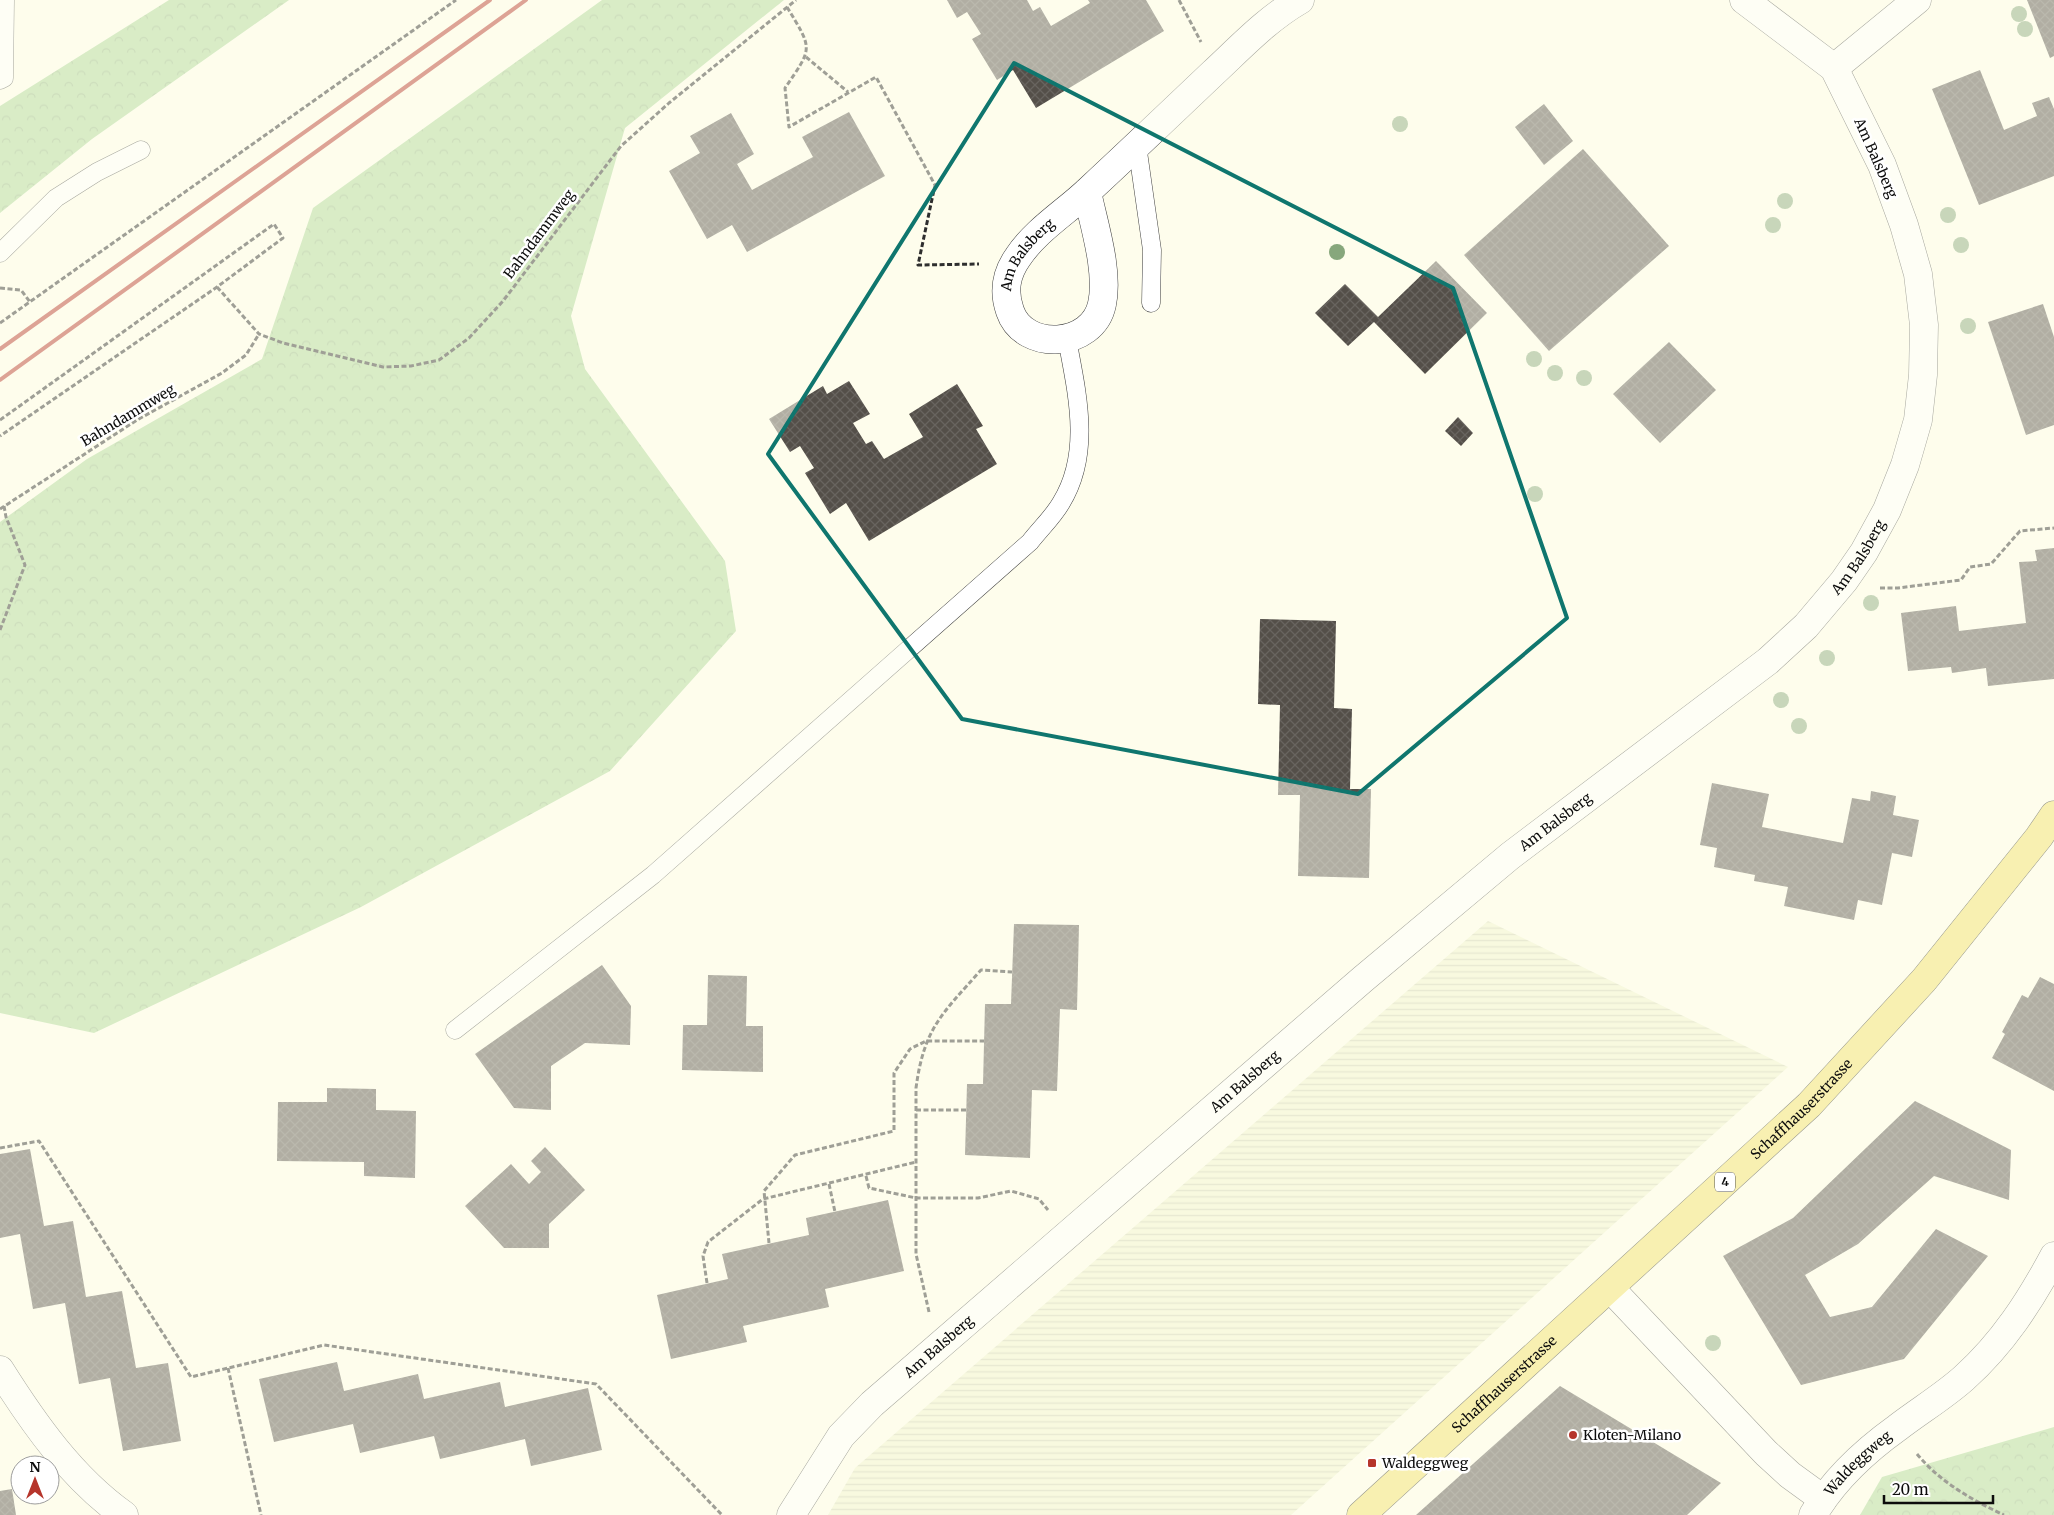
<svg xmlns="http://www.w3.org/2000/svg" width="2054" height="1515" font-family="Merriweather,serif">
  <defs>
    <pattern id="farmland-rules" width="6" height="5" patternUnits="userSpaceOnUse" patternTransform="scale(1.25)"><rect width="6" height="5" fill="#f1f3ce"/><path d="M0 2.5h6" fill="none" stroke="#cdcfb0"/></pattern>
    <pattern id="forest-crowns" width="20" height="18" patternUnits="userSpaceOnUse" patternTransform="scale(1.25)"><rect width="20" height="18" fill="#add798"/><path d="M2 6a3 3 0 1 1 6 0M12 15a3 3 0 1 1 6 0" fill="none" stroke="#94b782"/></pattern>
    <pattern id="building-cross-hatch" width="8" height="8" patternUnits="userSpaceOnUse" patternTransform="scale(1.25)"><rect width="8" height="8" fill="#544f49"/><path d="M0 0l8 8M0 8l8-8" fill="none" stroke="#68645f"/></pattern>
  </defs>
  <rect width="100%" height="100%" fill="#fefdec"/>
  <polygon fill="url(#farmland-rules)" points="1488,921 1788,1067 1291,1515 828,1515 855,1468"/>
  <g fill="url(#forest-crowns)">
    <polygon points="169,0 289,0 92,139 0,213 0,106"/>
    <polygon points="602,0 784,0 625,128 571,316 585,369 725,561 736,631 610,771 361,907 94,1033 0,1013 0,522 87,459 262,359 313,208"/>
    <polygon points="2054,1427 2054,1515 1860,1515 1882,1477"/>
  </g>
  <g fill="url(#building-cross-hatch)">
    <polygon points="947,0 1027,0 1033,11 1040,7 1051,26 1090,3 1088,0 1146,0 1164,31 1036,108 1013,70 997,80 972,39 981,34 967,12 957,18"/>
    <polygon points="2027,0 2054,0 2054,56 2050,58"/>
    <polygon points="1980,70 2004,130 2037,116 2032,103 2049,97 2054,109 2054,176 1979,205 1932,89"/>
    <polygon points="1544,104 1573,141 1544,165 1515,127"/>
    <polygon points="849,112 885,176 747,252 732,225 707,239 669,171 700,153 690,136 731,113 754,154 737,164 752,190 813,157 802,137"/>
    <polygon points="1583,149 1669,246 1549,351 1464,255"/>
    <polygon points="1436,261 1487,313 1425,374 1374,322 1348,346 1315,313 1345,284 1378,317"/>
    <polygon points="2043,304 2054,337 2054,425 2026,435 1988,322"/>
    <polygon points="1669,342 1716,390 1660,443 1613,394"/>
    <polygon points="849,381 870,414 853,423 866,444 872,441 884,459 923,437 909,414 957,384 983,426 976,429 997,464 869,541 846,503 830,514 805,473 814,468 800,446 790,452 769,419 823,386 827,394"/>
    <polygon points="1458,417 1473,433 1461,446 1445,431"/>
    <polygon points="2054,548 2054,679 1988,686 1986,668 1952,673 1951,667 1908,671 1901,613 1956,606 1959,631 2026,623 2019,562 2037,561 2035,550"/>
    <polygon points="1260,619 1336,621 1334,708 1352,709 1350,789 1371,789 1369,878 1298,876 1300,795 1278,795 1280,705 1258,704"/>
    <polygon points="1712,783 1769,794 1762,827 1843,843 1852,798 1870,801 1871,791 1896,796 1893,815 1919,820 1912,857 1892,853 1882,905 1858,900 1854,920 1784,906 1788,887 1754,881 1755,875 1714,867 1717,848 1700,845"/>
    <polygon points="1014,924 1079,925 1077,1010 1060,1009 1057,1091 1032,1090 1030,1158 965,1155 967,1084 983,1084 985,1004 1011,1004"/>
    <polygon points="602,965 631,1006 630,1045 585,1043 551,1066 551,1110 514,1108 475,1054"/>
    <polygon points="708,975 747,976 746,1026 763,1026 763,1072 682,1070 683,1025 707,1025"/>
    <polygon points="2040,977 2054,984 2054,1091 1992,1058 2005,1034 2002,1032 2022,995 2028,998"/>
    <polygon points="327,1088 376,1089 376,1110 416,1111 415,1178 364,1176 364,1162 277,1161 278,1102 327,1102"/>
    <polygon points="1915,1101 2011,1150 2009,1200 1934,1176 1858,1244 1805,1275 1830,1317 1872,1307 1936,1229 1988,1256 1904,1359 1801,1385 1723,1256 1793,1218"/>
    <polygon points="545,1147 585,1190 549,1224 549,1248 504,1248 465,1206 511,1164 529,1184 541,1172 531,1161"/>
    <polygon points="30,1149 44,1226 73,1221 86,1297 122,1291 136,1368 168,1363 181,1441 123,1451 110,1378 79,1384 65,1303 33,1309 20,1234 0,1238 0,1154"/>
    <polygon points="888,1200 904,1271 825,1289 829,1307 743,1326 747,1342 671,1359 657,1295 728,1279 722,1254 809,1235 806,1218"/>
    <polygon points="337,1362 344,1391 418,1374 424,1399 500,1382 505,1407 588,1388 602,1450 531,1466 525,1439 440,1459 434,1436 360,1453 353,1424 274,1442 259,1379"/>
    <polygon points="1560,1386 1721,1483 1687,1515 1416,1515"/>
    <polygon points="12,1489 16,1515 0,1515 0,1491"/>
  </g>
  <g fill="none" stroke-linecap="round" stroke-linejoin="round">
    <defs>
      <g id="service">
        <polyline points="0,80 4,78 5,0"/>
        <polyline points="1137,145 1152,250 1151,303"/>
        <polyline points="0,253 56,198 97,172 141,150"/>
        <path d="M455 1030 653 875 1030 542C1040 529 1053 517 1061 503 1092 453 1077 393 1067 339"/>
      </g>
      <g id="minor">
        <polyline points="1834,68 1917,0"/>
        <path id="s1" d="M1087 192C1094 225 1109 271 1102 304 1093 348 1024 352 1010 311 1003 291 1006 274 1018 257 1036 230 1066 212 1089 190 1131 151 1172 112 1213 73 1241 47 1267 19 1300 0"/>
        <polyline points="1610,1288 1766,1453 1790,1475 1823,1499"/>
        <path d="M0 1370C34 1424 72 1478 124 1515"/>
        <path id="s2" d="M791 1515 841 1436 872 1404 1363 979 1510 856 1768 661 1806 626 1844 581 1864 552 1887 510 1905 465 1918 420 1923 375 1924 325 1918 274 1904 225 1882 165 1834 68 1744 0"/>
        <path id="s3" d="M1813 1515C1833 1481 1865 1451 1897 1428 1919 1411 1944 1396 1964 1378 2003 1343 2030 1301 2054 1256"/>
      </g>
      <g id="primary">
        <path id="s4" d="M1361 1515 1809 1105 1924 980 2039 837 2054 815"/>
      </g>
    </defs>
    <use href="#service" stroke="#3f3f3f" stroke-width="19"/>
    <use href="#minor" stroke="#3f3f3f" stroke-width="29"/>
    <use href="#primary" stroke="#1d1d1d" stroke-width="29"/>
    <g stroke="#2e2e2e" stroke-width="3" stroke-dasharray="5 2.5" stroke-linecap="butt">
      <polyline points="1179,0 1201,42"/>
      <path d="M787 7C813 50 813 47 785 88L789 127 876 77 935 185 918 265 979 264"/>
      <polyline points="806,57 848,92"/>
      <polyline points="217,287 259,334 283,343 383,367 411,366 439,360 469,338 503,301 621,146 669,103 796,0"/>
      <polyline points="0,288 21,290 30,302"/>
      <polyline points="0,323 456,0"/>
      <polyline points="0,420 274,224 283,238 217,287 0,436"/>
      <polyline points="0,509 137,420 222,373 246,355 259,334"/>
      <polyline points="1880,588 1898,588 1961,580 1970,567 1991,564 2020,531 2054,528"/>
      <polyline points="0,630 25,565 6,517 4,506"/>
      <polyline points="916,1110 966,1110"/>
      <polyline points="0,1148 39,1141 191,1377 324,1345 596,1384 722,1515"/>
      <polyline points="866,1176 869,1188 916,1198 978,1198 1011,1191 1039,1199 1048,1210"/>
      <polyline points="829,1184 835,1212"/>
      <polyline points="769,1243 764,1191 795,1155 894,1131 894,1073 910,1049 926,1041 984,1041"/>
      <polyline points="707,1283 703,1256 708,1242 763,1199 916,1162"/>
      <path d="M929 1312 916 1254V1088C924 1028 942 1014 981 970L1012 972"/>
      <polyline points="228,1368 261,1515"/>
      <path d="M1917 1454C1940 1482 1972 1500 2004 1515"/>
    </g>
    <use href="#service" stroke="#fff" stroke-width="18"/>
    <use href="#minor" stroke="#fff" stroke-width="28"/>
    <use href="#primary" stroke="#f2e168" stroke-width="28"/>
    <g stroke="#b6352b" stroke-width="4">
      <polyline points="0,349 490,0"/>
      <polyline points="0,380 526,0"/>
    </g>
  </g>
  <g fill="#87a77c">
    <circle cx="2019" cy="14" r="8"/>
    <circle cx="2025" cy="29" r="8"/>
    <circle cx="1400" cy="124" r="8"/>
    <circle cx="1785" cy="201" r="8"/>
    <circle cx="1948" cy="215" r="8"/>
    <circle cx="1773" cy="225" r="8"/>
    <circle cx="1961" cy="245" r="8"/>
    <circle cx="1337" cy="252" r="8"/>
    <circle cx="1968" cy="326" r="8"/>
    <circle cx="1534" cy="359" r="8"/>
    <circle cx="1555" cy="373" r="8"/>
    <circle cx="1584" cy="378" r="8"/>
    <circle cx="1535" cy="494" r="8"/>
    <circle cx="1871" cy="603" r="8"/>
    <circle cx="1827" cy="658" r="8"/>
    <circle cx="1781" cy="700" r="8"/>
    <circle cx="1799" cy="726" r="8"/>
    <circle cx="1713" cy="1343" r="8"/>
  </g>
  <path d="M0 0H2054V1515H0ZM1014 63 1453 288 1567 618 1358 794 962 719 768 454Z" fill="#fefdec" fill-opacity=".55" fill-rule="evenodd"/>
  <path fill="none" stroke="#0f766e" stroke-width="4" stroke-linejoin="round" d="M1014 63 1453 288 1567 618 1358 794 962 719 768 454Z"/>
  <g fill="#b6352b" stroke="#fff" stroke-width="2">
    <circle cx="1573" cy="1435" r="5"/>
    <rect x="1367" y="1458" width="10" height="10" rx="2.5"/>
  </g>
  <g text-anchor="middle" stroke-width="5" stroke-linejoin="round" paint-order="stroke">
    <rect fill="#fff" stroke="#555" stroke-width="1" x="1715" y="1172.5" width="20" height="19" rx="4"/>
    <g font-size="12" font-weight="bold" fill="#0c0c0c">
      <text x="1725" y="1186">4</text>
    </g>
    <g font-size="14" fill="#0c0c0c" stroke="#fff">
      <text transform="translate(1876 158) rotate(66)" y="5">Am Balsberg</text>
      <text transform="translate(539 234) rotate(-53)" y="5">Bahndammweg</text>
      <text dy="5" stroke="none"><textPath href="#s1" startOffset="298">Am Balsberg</textPath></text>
      <text transform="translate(128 415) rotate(-31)" y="5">Bahndammweg</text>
      <text dy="5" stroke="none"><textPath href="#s2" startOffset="1441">Am Balsberg</textPath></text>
      <text dy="5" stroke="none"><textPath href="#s2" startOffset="1036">Am Balsberg</textPath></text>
      <text dy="5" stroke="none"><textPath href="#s2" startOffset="631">Am Balsberg</textPath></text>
      <text dy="5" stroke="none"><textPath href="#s4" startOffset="599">Schaffhauserstrasse</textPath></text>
      <text dy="5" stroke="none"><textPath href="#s2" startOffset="226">Am Balsberg</textPath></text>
      <text dy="5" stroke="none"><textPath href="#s4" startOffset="194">Schaffhauserstrasse</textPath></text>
      <text dy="5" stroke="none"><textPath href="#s3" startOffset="69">Waldeggweg</textPath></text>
    </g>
    <g font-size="14" fill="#0c0c0c" stroke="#fff" text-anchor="start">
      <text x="1583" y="1440">Kloten-Milano</text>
      <text x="1382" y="1468">Waldeggweg</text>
    </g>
  </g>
  <g transform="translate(35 1480)"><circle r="24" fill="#ffffff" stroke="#9e9e9e"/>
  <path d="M0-4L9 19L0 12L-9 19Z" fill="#b6352b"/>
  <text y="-8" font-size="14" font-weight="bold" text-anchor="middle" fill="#0c0c0c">N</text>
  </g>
  <path d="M1884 1495v8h109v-8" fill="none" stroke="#0c0c0c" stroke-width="2.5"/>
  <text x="1892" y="1495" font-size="15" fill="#0c0c0c" stroke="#ffffff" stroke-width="4" paint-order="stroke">20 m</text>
</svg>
